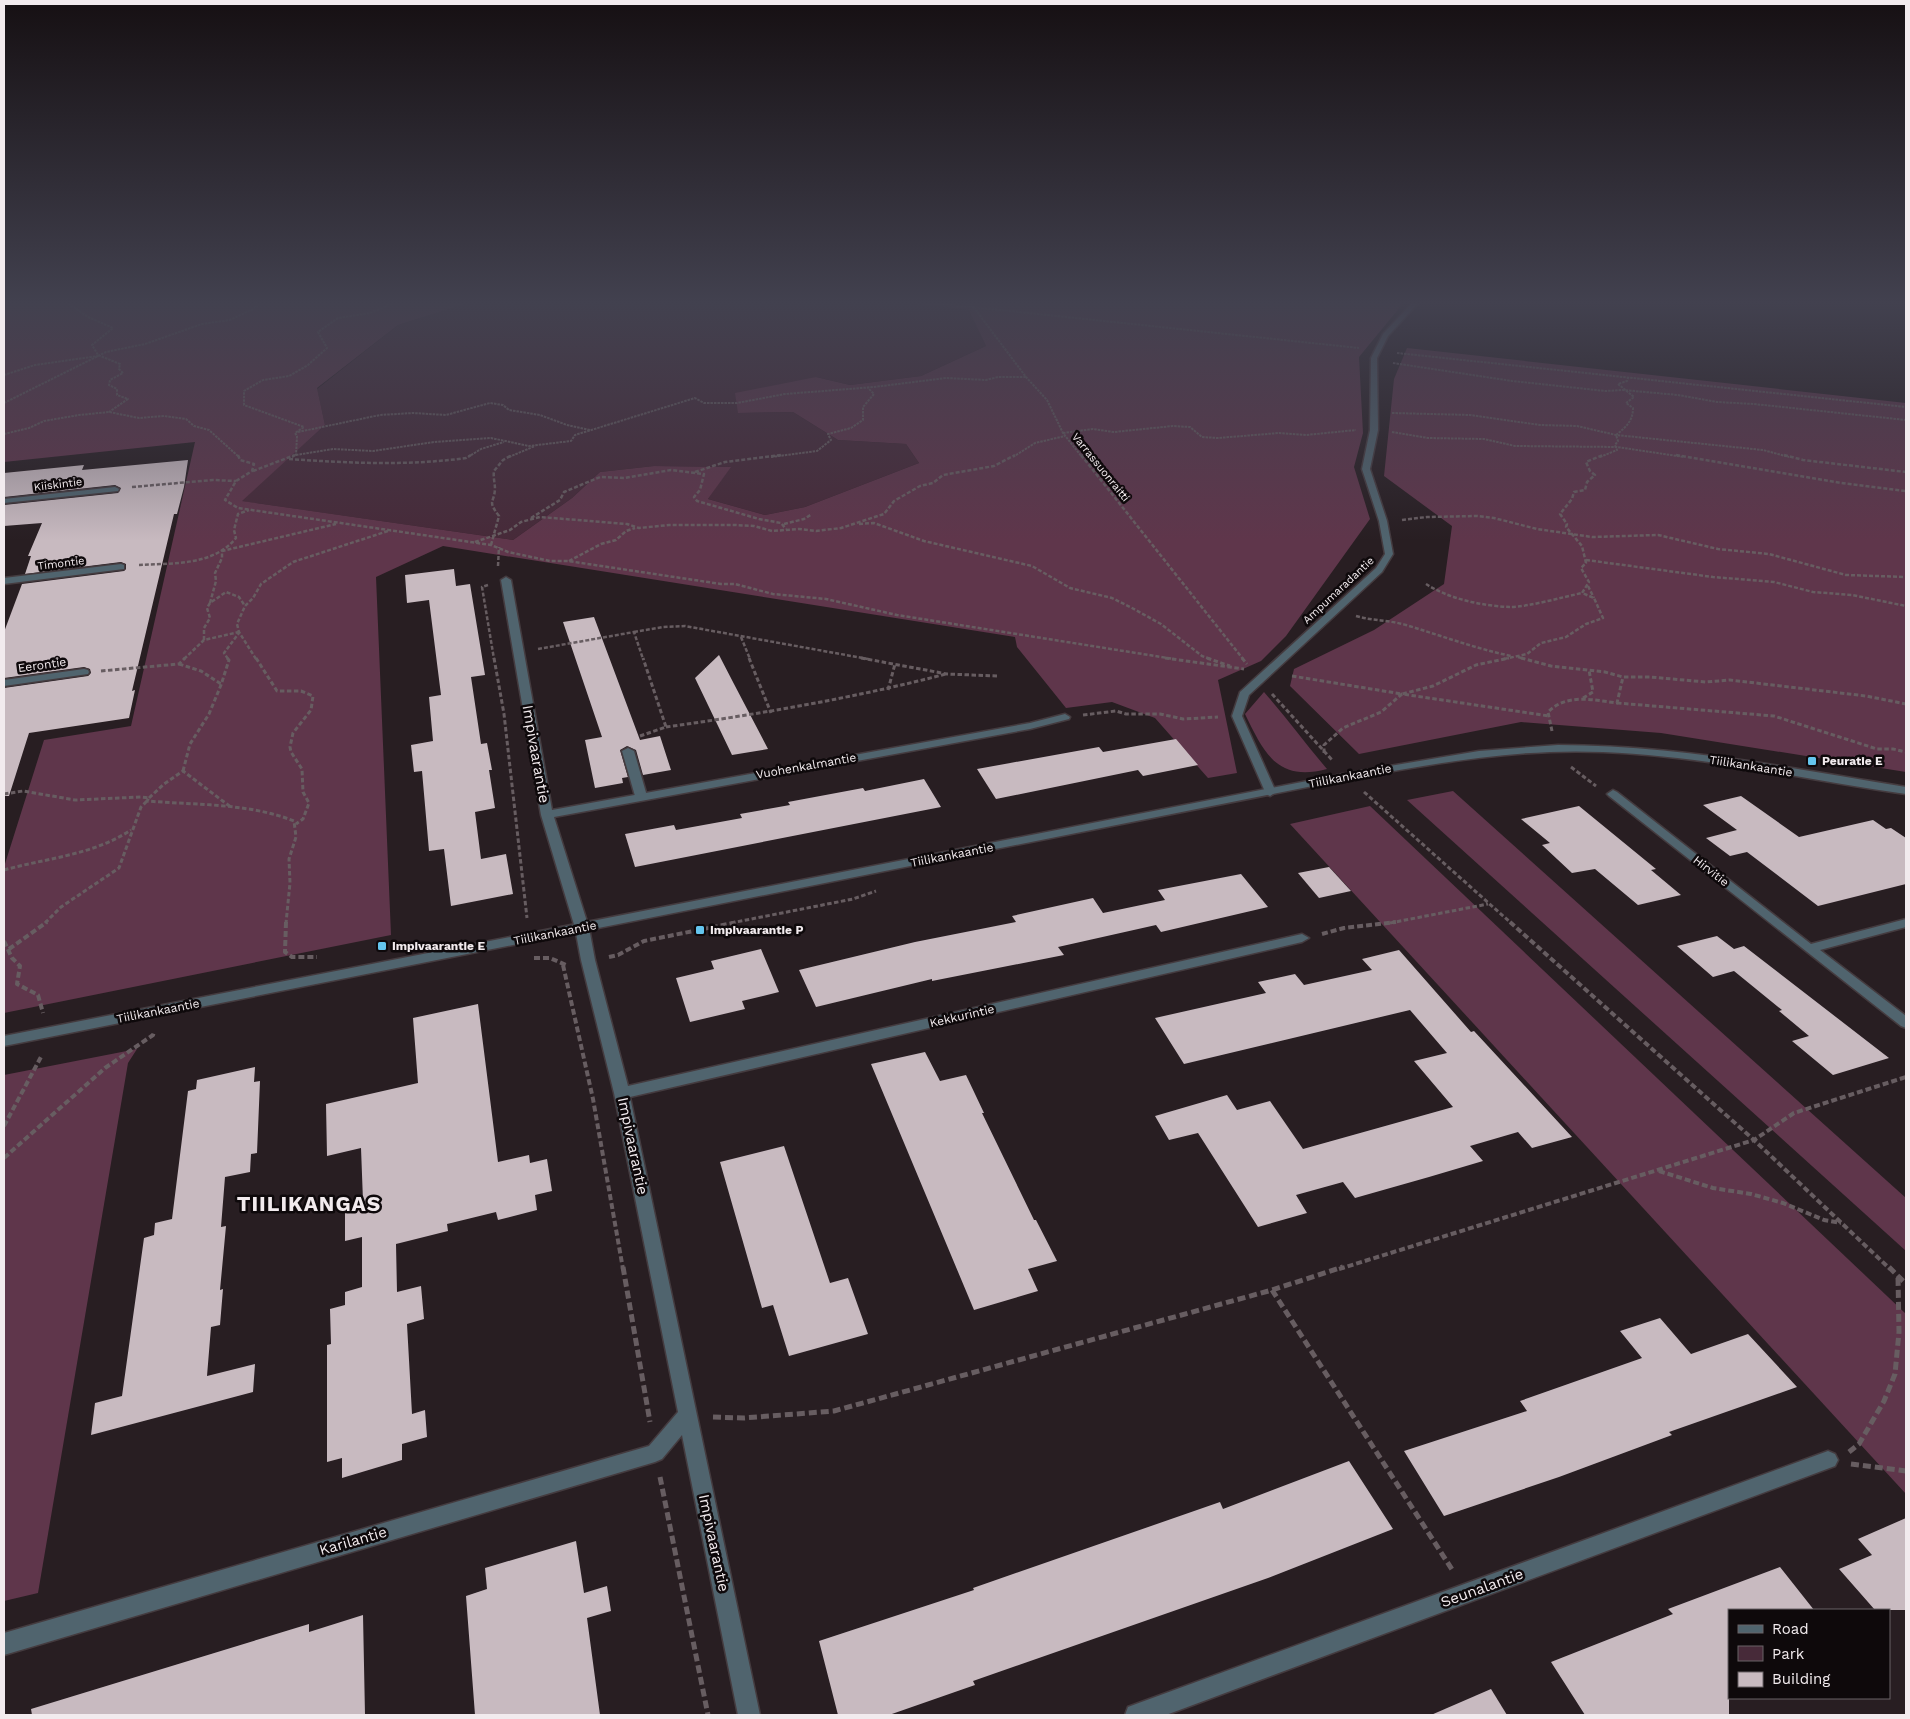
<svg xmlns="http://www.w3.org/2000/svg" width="1910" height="1719" font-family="'Work Sans',sans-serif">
  <rect width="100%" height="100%" fill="#281e22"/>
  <polygon fill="#472a39" points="474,301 890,301 970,310 986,346 921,376 850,385 816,377 738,413 793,412 838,440 906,444 919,463 805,507 765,515 708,499 730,467 654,466 600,472 572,498 513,540 241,501 325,425 317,389 398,325"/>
  <g fill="#5f364b">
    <polygon points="4,301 474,301 398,325 317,388 325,425 242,501 513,540 572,498 600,472 654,466 731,467 708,499 765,515 805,507 919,463 906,444 838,440 793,412 738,413 735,393 816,377 850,385 921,376 986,346 969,310 890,301 926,301 961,305 966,301 1405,301 1359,357 1363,433 1354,467 1370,519 1286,636 1261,661 1218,680 1237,773 1208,778 1155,718 1112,702 1066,708 1017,647 1015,637 443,546 376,577 391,935 4,1013 4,867 44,740 131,726 195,442 4,462"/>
    <polygon points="1407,348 1906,403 1906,772 1661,733 1521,722 1359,754 1290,686 1294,669 1374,630 1444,584 1452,526 1384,476 1394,379"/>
    <path d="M1264 692C1286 717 1305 743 1327 769 1277 782 1264 753 1245 714Z"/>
    <polygon points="1453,791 1906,1198 1906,1251 1407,800"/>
    <polygon points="1370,806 1906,1314 1906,1494 1290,824"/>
    <polygon points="137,1049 128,1063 38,1593 4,1601 4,1075"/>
  </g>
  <g fill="#c8bac0">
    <polygon points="188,460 184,487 177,514 174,514 132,691 135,690 129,718 29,733 9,796 4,796 4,688 88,676 91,673 90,669 84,667 4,678 4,632 22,584 124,571 126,569 126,564 121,562 25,574 31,556 28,556 42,523 4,526 4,505 118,493 121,488 115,485 4,497 4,473 84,465 82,470"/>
    <polygon points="454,569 456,586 470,584 485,675 471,677 481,744 487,743 492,770 489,770 495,808 475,812 481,859 506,854 513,894 451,906 444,849 429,851 422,771 414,772 411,745 433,741 429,697 441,695 429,600 407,603 405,575"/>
    <polygon points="594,617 640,740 660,736 671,770 643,775 636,750 627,746 620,750 628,777 622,778 623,783 595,788 585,740 602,737 563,622"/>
    <polygon points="719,655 734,684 768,749 732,755 695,678"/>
    <polygon points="1176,739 1198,765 1143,776 1138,770 996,799 977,769 1099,747 1103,752"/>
    <polygon points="924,779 941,807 635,867 625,834 674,825 676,830 742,818 740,814 790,805 788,802 863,788 865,791"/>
    <polygon points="1741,796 1799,837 1873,820 1886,829 1891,828 1906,838 1906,884 1818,906 1747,852 1730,856 1706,838 1737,830 1703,805"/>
    <polygon points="1579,806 1656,869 1651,870 1681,895 1638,905 1595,869 1572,873 1542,845 1550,843 1521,819"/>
    <polygon points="1329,867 1351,891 1319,898 1298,873"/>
    <polygon points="1241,874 1268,907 1161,932 1156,925 1058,947 1064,955 932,981 932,979 816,1007 799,970 915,942 1016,922 1012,916 1093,898 1103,913 1165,900 1158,890"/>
    <polygon points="1717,936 1734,949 1744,946 1889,1058 1833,1075 1792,1041 1809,1036 1779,1011 1782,1010 1734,971 1713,977 1677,946"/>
    <polygon points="761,949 779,992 742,1001 745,1009 690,1022 676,978 714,969 711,961"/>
    <polygon points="1399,950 1471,1032 1474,1031 1572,1137 1532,1148 1518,1132 1470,1146 1483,1161 1429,1177 1355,1198 1343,1182 1296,1195 1307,1213 1258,1227 1198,1133 1169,1140 1155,1116 1227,1095 1237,1110 1270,1101 1303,1149 1453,1107 1414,1061 1447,1053 1410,1010 1184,1064 1155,1018 1266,993 1258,982 1295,974 1304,985 1372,970 1362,959"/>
    <polygon points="478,1004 498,1162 529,1155 530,1163 547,1159 552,1191 535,1195 537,1210 498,1220 496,1212 447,1224 448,1231 396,1244 397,1292 421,1286 424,1319 407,1324 412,1414 425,1410 427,1437 402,1444 402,1460 342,1478 342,1458 327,1462 327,1345 331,1344 330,1309 345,1305 345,1292 362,1287 362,1237 345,1241 345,1206 363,1201 361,1148 327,1156 326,1104 418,1083 413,1018"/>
    <polygon points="925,1052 940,1081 966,1075 984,1113 982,1113 1034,1220 1036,1220 1057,1261 1028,1269 1038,1291 974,1310 871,1064"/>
    <polygon points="255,1067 254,1082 260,1081 257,1153 251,1154 250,1172 225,1177 221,1227 226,1226 220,1290 223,1289 220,1325 211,1327 207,1376 255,1364 253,1392 91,1435 95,1403 122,1396 144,1238 154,1235 155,1223 172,1219 188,1091 196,1089 197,1080"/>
    <polygon points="784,1146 830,1283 848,1278 868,1334 789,1356 773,1305 762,1308 720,1162"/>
    <polygon points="1660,1318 1691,1354 1748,1334 1797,1387 1669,1432 1672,1435 1559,1477 1444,1516 1404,1451 1527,1411 1520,1401 1642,1358 1620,1331"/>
    <polygon points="1349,1461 1393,1529 1268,1578 973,1681 975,1685 889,1715 838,1715 819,1641 974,1590 973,1588 1220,1502 1223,1509"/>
    <polygon points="1906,1518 1906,1610 1875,1610 1839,1569 1872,1555 1858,1539"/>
    <polygon points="576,1541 584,1593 607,1586 611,1611 587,1618 600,1715 475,1715 466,1596 487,1589 485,1568"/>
    <polygon points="1780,1567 1814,1610 1729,1610 1729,1715 1585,1715 1551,1662 1673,1614 1668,1609"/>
    <polygon points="363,1615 365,1715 32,1715 31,1709 309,1624 309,1632"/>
    <polygon points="1491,1689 1507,1715 1431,1715"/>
  </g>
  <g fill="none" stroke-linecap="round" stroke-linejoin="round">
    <defs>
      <polygon id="service" points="628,748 634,751 647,796 645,798 637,798 635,796 622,751"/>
      <g id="minor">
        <polygon points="1414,301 1420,301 1388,336 1377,358 1378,430 1370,469 1387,521 1393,554 1382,572 1249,695 1242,716 1276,792 1270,796 1266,794 1232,716 1240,692 1376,568 1385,554 1379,521 1362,469 1370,430 1371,358 1383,334"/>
        <polygon points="115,487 119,489 118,491 4,503 4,499"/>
        <polygon points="121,564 124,565 124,569 4,584 4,578"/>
        <polygon points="506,577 511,580 552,810 1030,723 1065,714 1070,717 1069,719 1030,729 554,817 589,928 595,960 628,1086 1302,934 1309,938 1302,942 630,1097 760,1715 738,1715 682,1435 662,1459 655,1462 4,1655 4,1633 649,1446 678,1412 614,1093 581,960 575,928 541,815 501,580"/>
        <polygon points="84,669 88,670 89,672 88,674 4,686 4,680"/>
        <polygon points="1613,790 1617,792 1811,944 1906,919 1906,927 1820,950 1906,1016 1906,1028 1901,1026 1609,796 1607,794"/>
        <polygon points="1828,1451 1835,1454 1838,1460 1835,1466 1166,1715 1125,1715 1128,1707 1136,1704"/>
      </g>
      <path id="tertiary" d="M1558 745C1676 745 1790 768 1906 787V794C1805 780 1706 756 1603 752 1517 748 1432 764 1348 779L4 1046V1036L1348 773 1479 751Z"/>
    </defs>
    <use href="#service" stroke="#443b3f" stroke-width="3"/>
    <use href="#minor" stroke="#443b3f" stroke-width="3"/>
    <use href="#tertiary" stroke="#443b3f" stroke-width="3"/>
    <g stroke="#675d61" stroke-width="2" stroke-dasharray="2.5 1" stroke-linecap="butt">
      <polyline points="65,301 88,317 113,328 92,345 98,355 120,364 119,369 123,373 110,380 109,385 117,389 117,395 128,399 109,412"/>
      <polyline points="915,301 1359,348"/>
      <polyline points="969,301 1026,377 1047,400 1063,433 1082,457"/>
      <polyline points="1397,353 1906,407"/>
      <polyline points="1393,363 1512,381 1605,391 1623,390 1678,395 1717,402 1754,404 1906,420"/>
      <polyline points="4,375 35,365 98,356"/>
      <polyline points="4,403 106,352 145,344 202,324 230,320 253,309 263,301"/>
      <polyline points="1392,413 1470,415 1540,425 1577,426 1616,435 1763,450 1789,457"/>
      <polyline points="298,432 380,415 413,413 446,415 490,403 503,405 509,410 540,415 567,425 590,430"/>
      <polyline points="1392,432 1428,438 1484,439 1515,446 1617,447 1684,457"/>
      <polyline points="1063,433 1093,429 1114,432 1173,426 1190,427 1202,437 1218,438 1279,433 1306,435 1356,430"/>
      <polyline points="4,434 29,428 44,421 79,415 109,412 139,418 164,416 186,419 194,426 209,430 239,457"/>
      <polyline points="296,455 333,449 373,451 434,442 491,438 529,446 571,441 575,435 695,398 704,403 737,403 785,394 874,387 946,378 986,380 998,377 1026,377"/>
      <polyline points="292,457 296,455 297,436 295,433 304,427 244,405 244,391 263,380 289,376 308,365 327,348 318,332 338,318 370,313 398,301"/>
      <polyline points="468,457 481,449 504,442"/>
      <polyline points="509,457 535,446"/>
      <polyline points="771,457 817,451 831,440 828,434 851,428 863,420 863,407 874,394 868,388"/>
      <polyline points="1013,457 1035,443 1065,436"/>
      <path d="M1600 457 1617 450 1615 445 1618 441 1616 435C1626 427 1633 421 1633 408L1626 403 1634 397 1618 384 1627 381 1628 378"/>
    </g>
    <g stroke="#675d61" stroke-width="2.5" stroke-dasharray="4 2" stroke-linecap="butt">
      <polyline points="238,455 240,460 254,464 252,471 236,481 225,500 238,508 491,545 508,552 550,561 568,561 721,584 735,584 773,594 826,599 897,615 1174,659"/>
      <polyline points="1081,455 1243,659"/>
      <polyline points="1676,455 1841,483 1906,491"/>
      <polyline points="1784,455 1803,460 1906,472"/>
      <path d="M289 459C349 463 407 466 466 458L471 455"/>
      <polyline points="253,471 295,455"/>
      <polyline points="695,472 725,462 781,455"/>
      <polyline points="132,487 213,480 236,481"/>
      <polyline points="531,518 560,500 564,492 600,477 624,478 671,470 704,474 700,490 694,497 697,501 759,519 781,523 786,529"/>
      <polyline points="1402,520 1427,517 1477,516 1494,518 1537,529 1592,537 1658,535 1718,549 1769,554 1846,575 1906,577"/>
      <polyline points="784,524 804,519 812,514"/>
      <polyline points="859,524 874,523 924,541 1032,566 1070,588 1112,598 1132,608 1161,624 1202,656 1210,659"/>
      <polyline points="475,542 510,530 521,522 540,517 627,524 639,528 669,525 735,525 754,526 772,531 799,529 816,531 841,528 884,514 894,501 920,486 933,483 943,475 994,466 1015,455"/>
      <path d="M491 545 499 516C487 500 494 504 495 489 495 483 493 478 494 471L503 460 512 455"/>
      <polyline points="1586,560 1713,577 1774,582 1813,592 1852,595 1906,606"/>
      <polyline points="569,561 601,544 616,540 626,531 635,528"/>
      <path d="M139 565C173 563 213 566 236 538L234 530 238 514 249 510"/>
      <polyline points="498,566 499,547"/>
      <path d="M1426 584C1449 599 1483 606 1510 607 1528 607 1563 597 1582 593"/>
      <polyline points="488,585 482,587 494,659"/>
      <polyline points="1588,586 1594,598"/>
      <polyline points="210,603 216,581 215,573 222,558 222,551 336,524"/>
      <path d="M1356 616C1373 621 1389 620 1406 625 1442 636 1474 648 1511 656"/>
      <polyline points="634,632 663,627 685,626 868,659"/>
      <polyline points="741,637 750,659"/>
      <polyline points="204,640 204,628 210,618 207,608 210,603 226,592 239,597 245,606"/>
      <polyline points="538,649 634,632 643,659"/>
      <polyline points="1518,657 1525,659"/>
      <polyline points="184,659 204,640 239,632"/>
      <polyline points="228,659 224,653 239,633"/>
      <polyline points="256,659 239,632 237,624 245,606 253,598 261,584 293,562 391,530"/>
      <polyline points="1504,659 1527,654 1541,643 1566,637 1586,624 1603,618 1594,598 1582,593 1589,582 1581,568 1586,563 1582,546 1566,527 1567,524 1560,514 1572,499 1574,492 1585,490 1587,482 1595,475 1590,471 1586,462 1603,455"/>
    </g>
    <g stroke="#675d61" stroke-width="3" stroke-dasharray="4.5 2.5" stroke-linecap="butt">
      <polyline points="256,658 277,691 301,691 313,696 311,710 293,733 290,747 291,752 302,769 303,792 309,803 303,819 296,824"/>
      <polyline points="494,658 504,714 527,918"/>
      <polyline points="749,658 771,713"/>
      <polyline points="861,658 947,674 998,676"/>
      <polyline points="1165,658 1244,669"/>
      <polyline points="1207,658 1230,666"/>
      <polyline points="1242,658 1247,664"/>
      <polyline points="1521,658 1551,666 1605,672 1623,677 1650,677 1706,682 1730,680 1866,696 1906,704"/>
      <polyline points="179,664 201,671 221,684"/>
      <polyline points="101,671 179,664 185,658"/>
      <polyline points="1292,676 1402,694 1433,686 1476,665 1509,658"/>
      <polyline points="888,690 895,664"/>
      <polyline points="1272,694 1333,761"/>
      <polyline points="1583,698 1593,692 1589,670"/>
      <polyline points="1617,703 1774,716 1877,749 1893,749 1906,752"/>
      <polyline points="1083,715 1116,711 1126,714 1160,714 1183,719 1218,717"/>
      <path d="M666 727C760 714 854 698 946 674"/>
      <path d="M1552 731 1548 712C1567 693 1593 700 1617 703L1623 677"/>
      <polyline points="640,736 666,727 643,658"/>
      <polyline points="1324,753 1324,745 1343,728 1381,712 1402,694 1549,716"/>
      <polyline points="1571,767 1596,786"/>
      <polyline points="183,771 190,744 209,714 221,685 229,660 227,658"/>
      <polyline points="1364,792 1511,923"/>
      <path d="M4 794 23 791 75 800 141 797 149 798 147 801C195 805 249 803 294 821L296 837 289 859 290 883 286 923"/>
      <polyline points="149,798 164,784 183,771 232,808"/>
      <path d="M4 870C47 858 93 855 131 830"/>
      <polyline points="45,923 61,907 119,868 141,807 147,801"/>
      <polyline points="731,923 853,899 876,891"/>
      <polyline points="1390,923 1488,904"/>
    </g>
    <g stroke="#675d61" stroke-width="4" stroke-dasharray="6 3" stroke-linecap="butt">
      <polyline points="286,922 285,952 292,957 317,957"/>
      <polyline points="1510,922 1754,1140 1890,1269"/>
      <polyline points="1322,934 1344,928 1396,922"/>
      <polyline points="4,941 12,958 20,966 17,984 38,995 43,1013"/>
      <polyline points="9,949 47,922"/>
      <polyline points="609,957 618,955 644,941 738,922"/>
      <polyline points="534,958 550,958 566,965"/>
      <polyline points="563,965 593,1099 623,1269"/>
      <polyline points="4,1126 42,1055"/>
      <polyline points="4,1158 105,1068 153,1035 154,1032"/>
      <polyline points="1659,1171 1713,1188 1751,1194 1783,1203 1824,1220 1841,1223"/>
      <polyline points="1339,1269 1754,1140 1794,1113 1906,1077"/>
    </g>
    <g stroke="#675d61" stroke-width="5" stroke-dasharray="8 4" stroke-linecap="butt">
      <polyline points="623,1267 650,1422"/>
      <polyline points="1889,1267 1906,1284"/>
      <polyline points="1272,1290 1453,1571"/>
      <polyline points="713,1417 744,1418 834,1411 1272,1290 1343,1267"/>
      <polyline points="1849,1452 1859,1444 1884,1401 1895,1374 1899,1332 1898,1277"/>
      <polyline points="1851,1464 1906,1471"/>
      <polyline points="660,1477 708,1715"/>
    </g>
    <use href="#service" fill="#50646e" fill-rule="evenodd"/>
    <use href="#minor" fill="#50646e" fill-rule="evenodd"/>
    <use href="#tertiary" fill="#50646e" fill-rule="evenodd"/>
  </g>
  <linearGradient id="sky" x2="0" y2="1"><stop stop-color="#161013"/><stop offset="0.56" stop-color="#42414f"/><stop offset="1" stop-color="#42414f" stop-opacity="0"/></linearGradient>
  <rect width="1910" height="541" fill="url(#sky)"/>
  <g fill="#64c5ee" stroke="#0e090b" stroke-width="2">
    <rect x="1807" y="756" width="10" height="10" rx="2.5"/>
    <rect x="695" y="925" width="10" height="10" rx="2.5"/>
    <rect x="377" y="941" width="10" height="10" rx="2.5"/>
  </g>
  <g text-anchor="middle" stroke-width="5" stroke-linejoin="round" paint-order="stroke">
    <g font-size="11" fill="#f2ebee" stroke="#0e090b">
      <text transform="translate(1101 467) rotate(51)" y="4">Varrassuonraitti</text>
      <text transform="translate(58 484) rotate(-7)" y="4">Kiiskintie</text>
      <text transform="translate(61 563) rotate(-7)" y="4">Timontie</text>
      <text transform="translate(1338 590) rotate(-43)" y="4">Ampumaradantie</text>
    </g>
    <g font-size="12" fill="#f2ebee" stroke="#0e090b">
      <text transform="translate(42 665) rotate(-8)" y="4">Eerontie</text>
      <text transform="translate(806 766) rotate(-10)" y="4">Vuohenkalmantie</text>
      <text transform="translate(1751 766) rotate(9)" y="4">Tiilikankaantie</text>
      <text transform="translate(1350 776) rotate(-11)" y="4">Tiilikankaantie</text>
      <text transform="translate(952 855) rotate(-11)" y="4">Tiilikankaantie</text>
      <text transform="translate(1711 871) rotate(38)" y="4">Hirvitie</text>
      <text transform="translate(555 933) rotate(-11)" y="4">Tiilikankaantie</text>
      <text transform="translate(158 1011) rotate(-11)" y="4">Tiilikankaantie</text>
      <text transform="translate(962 1016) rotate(-13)" y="4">Kekkurintie</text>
    </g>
    <g font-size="12" font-weight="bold" fill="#f2ebee" stroke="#0e090b" text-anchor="start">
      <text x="1822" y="765">Peuratie E</text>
      <text x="710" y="934">Impivaarantie P</text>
      <text x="392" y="950">Impivaarantie E</text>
    </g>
    <g font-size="15" fill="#f2ebee" stroke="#0e090b">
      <text transform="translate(536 754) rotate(80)" y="5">Impivaarantie</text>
      <text transform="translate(633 1146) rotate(78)" y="5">Impivaarantie</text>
      <text transform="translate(353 1541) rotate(-16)" y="5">Karilantie</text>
      <text transform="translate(714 1543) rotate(78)" y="5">Impivaarantie</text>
      <text transform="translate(1482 1588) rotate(-20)" y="5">Seunalantie</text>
    </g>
    <g font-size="21" font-weight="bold" letter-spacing="1" fill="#f2ebee" stroke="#0e090b">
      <text x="309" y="1211">TIILIKANGAS</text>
    </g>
  </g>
  <rect width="1910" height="1719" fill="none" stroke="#f2ebee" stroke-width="10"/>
  <rect x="1728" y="1609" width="162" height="90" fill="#0e090b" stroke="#696366"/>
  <rect x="1738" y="1625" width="25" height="8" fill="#50646e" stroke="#696366"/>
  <text x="1772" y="1634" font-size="15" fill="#f2ebee">Road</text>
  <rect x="1738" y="1646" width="25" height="15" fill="#472a39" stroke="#696366"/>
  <text x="1772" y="1659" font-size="15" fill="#f2ebee">Park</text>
  <rect x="1738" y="1672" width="25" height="15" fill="#c8bac0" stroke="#696366"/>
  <text x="1772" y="1684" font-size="15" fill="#f2ebee">Building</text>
</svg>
